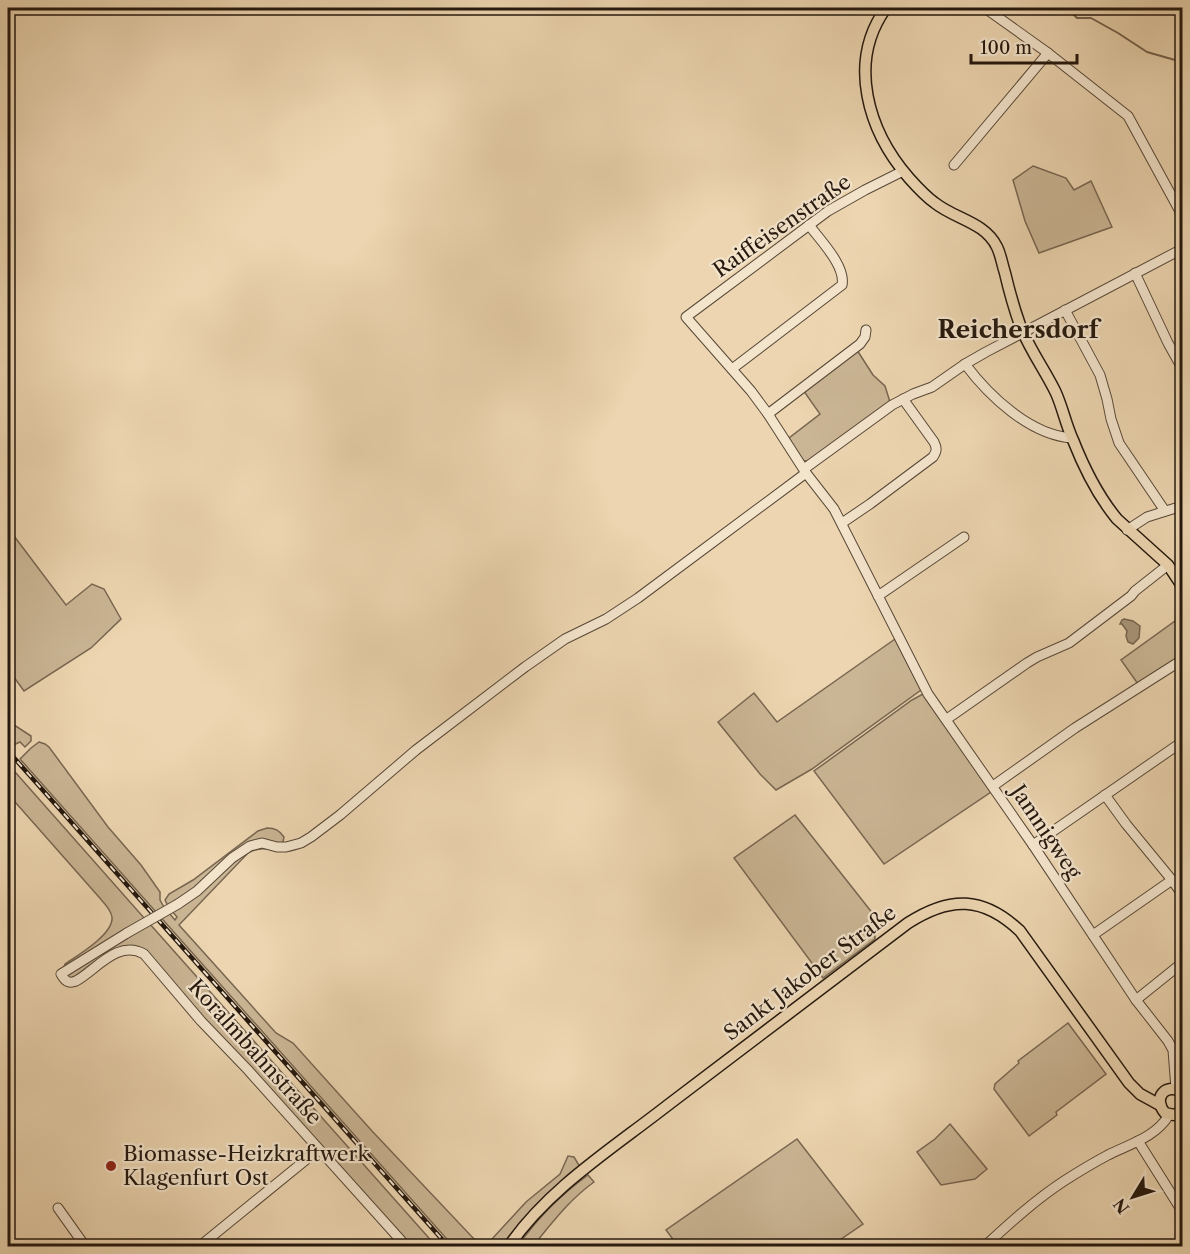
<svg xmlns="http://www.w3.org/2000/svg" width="1190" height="1254" font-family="'Libre Caslon Text',serif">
  <rect width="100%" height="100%" fill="#ecd5b0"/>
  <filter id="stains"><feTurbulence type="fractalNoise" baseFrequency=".00333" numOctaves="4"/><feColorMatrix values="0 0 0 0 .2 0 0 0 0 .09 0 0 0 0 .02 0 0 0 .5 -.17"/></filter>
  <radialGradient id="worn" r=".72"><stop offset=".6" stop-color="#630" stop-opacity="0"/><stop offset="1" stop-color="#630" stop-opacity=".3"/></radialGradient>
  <g fill="#cab594" stroke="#786651" stroke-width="1.5">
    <polygon points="1033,166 1066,178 1074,190 1091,181 1112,227 1039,253 1025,221 1013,180"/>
    <polygon points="857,350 873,375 885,386 890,402 809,461 802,461 789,438 820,414 803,390"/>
    <polygon points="8,528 66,605 92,584 104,589 121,619 91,648 24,691 8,669"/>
    <polygon points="1182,616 1182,657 1138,684 1121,660"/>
    <polygon points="895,639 921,690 812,769 776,790 760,774 718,722 754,693 777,722"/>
    <polygon points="923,694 991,792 884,864 814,771 912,700"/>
    <polygon points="8,721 31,736 31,741 25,747 20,742 9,747 8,745"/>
    <path d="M39 742 45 744 49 747 108 827 141 865 160 892V900L164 907 175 920 177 917 172 911 251 847 306 845C300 848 293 851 287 851 272 851 262 845 248 853L179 925 276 1033 293 1043 372 1131 474 1239C480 1242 486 1243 492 1239L526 1202 560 1174 568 1156 574 1157 580 1167 504 1246H453L20 759 31 748Z"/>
    <path d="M8 764 145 919 64 967 65 964C77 956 114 934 112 917 111 909 103 902 98 896L8 794Z"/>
    <polygon points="795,815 881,924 875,929 875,939 823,978 734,858"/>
    <path d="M267 828C275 828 279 830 284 837L283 842 281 843 263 842 199 887 168 906 165 900 169 894 193 880 258 831Z"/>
    <polygon points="149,923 436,1246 409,1246 135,947 76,978 70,978 68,976 68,973"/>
    <polygon points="1068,1023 1106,1074 1056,1112 1057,1115 1029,1136 994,1089 995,1084 1019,1063 1018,1061"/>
    <polygon points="950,1124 987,1169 975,1179 941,1185 917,1152 935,1139"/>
    <polygon points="797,1139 863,1224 831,1246 678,1246 666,1230"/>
    <path d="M588 1175 594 1182C569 1200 552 1223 533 1246H518C536 1220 562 1194 588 1175Z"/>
  </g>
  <polygon fill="#a89579" stroke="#74634e" stroke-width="1.5" points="1124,619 1133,621 1140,626 1139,638 1133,644 1128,642 1126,636 1127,631 1122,624 1120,624 1122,620"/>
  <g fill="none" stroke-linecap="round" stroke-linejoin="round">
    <polyline stroke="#74634e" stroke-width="2" points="1067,8 1077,18 1091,18 1118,33 1147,52 1182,62"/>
    <defs>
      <g id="minor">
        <polyline points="985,8 1048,53 1128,116 1182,215"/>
        <polyline points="954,165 1048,53"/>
        <polyline points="903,171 865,190 828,211 686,317 751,391 768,414 806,473 834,509 928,694 1033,845 1136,1000 1168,1041 1173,1050 1176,1089"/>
        <polyline points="1135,273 1168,343 1182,368"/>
        <polyline points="1065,310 1100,375 1107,399 1111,419 1119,443 1165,511"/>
        <path d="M965 364C989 396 1030 435 1072 438"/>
        <path d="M732 369 842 285C846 266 820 240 809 225"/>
        <polyline points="768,414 860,344 865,337 866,330"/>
        <polyline points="804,469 892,405 913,394 932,387 965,364 986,352 1182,249"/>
        <path d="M842 523 870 504 933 457C937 451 937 448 934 442L903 399"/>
        <polyline points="1127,530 1147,517 1182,506"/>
        <polyline points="878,596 964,537"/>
        <polyline points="947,719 1027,663 1037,657 1069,643 1131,596 1135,591 1168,565"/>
        <polyline points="993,786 1075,728 1182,660"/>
        <polyline points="1105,795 1126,824 1172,880"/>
        <polyline points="1033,845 1182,742"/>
        <polyline points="178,904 197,891 232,858 250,846 262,843 277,847 286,847 301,843 311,837 340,815 416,750 525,667 565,639 606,619 638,598 806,473"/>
        <path d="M127 933 61 974C65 981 68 984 76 981 96 970 118 939 144 954L201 1021 248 1070 406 1246"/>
        <polyline points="1093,935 1172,880 1182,894"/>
        <polyline points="1136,1000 1182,963"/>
        <polyline points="1138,1141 1182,1211"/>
        <polyline points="58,1208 85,1246"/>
        <polyline points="200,1246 313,1154"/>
        <path d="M985 1246C1010 1223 1035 1200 1064 1181 1078 1172 1093 1163 1108 1155 1130 1144 1156 1137 1169 1115"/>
      </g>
      <g id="major">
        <path d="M886 8C847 62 868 131 909 178 917 187 925 196 935 203 955 219 985 222 997 247 1001 255 1002 264 1005 273 1009 290 1014 308 1020 325 1029 349 1045 370 1056 393 1063 409 1066 425 1073 440 1084 468 1098 496 1117 519L1168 565 1182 586"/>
        <path d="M1182 1092C1166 1082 1152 1098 1165 1113L1174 1115 1182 1111"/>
        <path d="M509 1246C549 1188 613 1148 668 1105 748 1044 828 984 908 923 950 896 983 896 1020 931L1129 1083 1140 1094 1160 1105"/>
      </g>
    </defs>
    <use href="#minor" stroke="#574736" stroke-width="11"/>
    <use href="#major" stroke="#25180e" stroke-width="13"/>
    <use href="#minor" stroke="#f3e4cc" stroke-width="9"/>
    <use href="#major" stroke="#ecd5b0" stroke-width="10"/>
    <defs>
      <polyline id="rail" points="8,751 448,1246"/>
    </defs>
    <use href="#rail" stroke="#25180e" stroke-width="4.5"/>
    <use href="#rail" stroke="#f3e4cc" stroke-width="2" stroke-dasharray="7" stroke-linecap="butt"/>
    <defs>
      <polyline id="minor-bridge" points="127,933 178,904"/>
    </defs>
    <use href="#minor-bridge" stroke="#574736" stroke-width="11" stroke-linecap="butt"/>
    <use href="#minor-bridge" stroke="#f3e4cc" stroke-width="9"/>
  </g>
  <circle fill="#8f2418" stroke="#f3e4cc" stroke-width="2" cx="111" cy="1166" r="6"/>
  <g text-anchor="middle" stroke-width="4.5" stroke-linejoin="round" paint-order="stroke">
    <g font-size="21" fill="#25180e" stroke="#f3e4cc">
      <text transform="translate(782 226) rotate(-35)" y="7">Raiffeisenstraße</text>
      <text transform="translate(1046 832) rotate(56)" y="7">Jamnigweg</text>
      <text transform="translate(810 973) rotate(-37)" y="7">Sankt Jakober Straße</text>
      <text transform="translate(255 1052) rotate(48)" y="7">Koralmbahnstraße</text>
    </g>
    <g font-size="21" fill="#25180e" stroke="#f3e4cc" text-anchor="start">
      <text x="123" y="1161">Biomasse-Heizkraftwerk<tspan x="123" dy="24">Klagenfurt Ost</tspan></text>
    </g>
    <g font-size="24" font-weight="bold" fill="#25180e" stroke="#f3e4cc">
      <text x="1018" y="338">Reichersdorf</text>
    </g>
  </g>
  <rect width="1190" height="1254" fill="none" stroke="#ecd5b0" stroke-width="30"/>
  <rect x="9" y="9" width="1172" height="1236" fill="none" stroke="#25180e" stroke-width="3"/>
  <rect x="15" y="15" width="1160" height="1224" fill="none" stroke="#25180e" stroke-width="1.5"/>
  <g transform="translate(1133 1197) rotate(232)" stroke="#f3e4cc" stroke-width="4.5" paint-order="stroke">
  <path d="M0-4.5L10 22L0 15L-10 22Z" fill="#25180e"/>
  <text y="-9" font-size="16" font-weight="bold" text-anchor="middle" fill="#25180e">N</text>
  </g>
  <path d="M971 54v9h106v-9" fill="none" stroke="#25180e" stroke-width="3"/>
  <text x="980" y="54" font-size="18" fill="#25180e" stroke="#f3e4cc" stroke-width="4.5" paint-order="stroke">100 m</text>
  <rect width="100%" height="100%" filter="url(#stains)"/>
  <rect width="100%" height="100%" fill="url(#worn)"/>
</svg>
